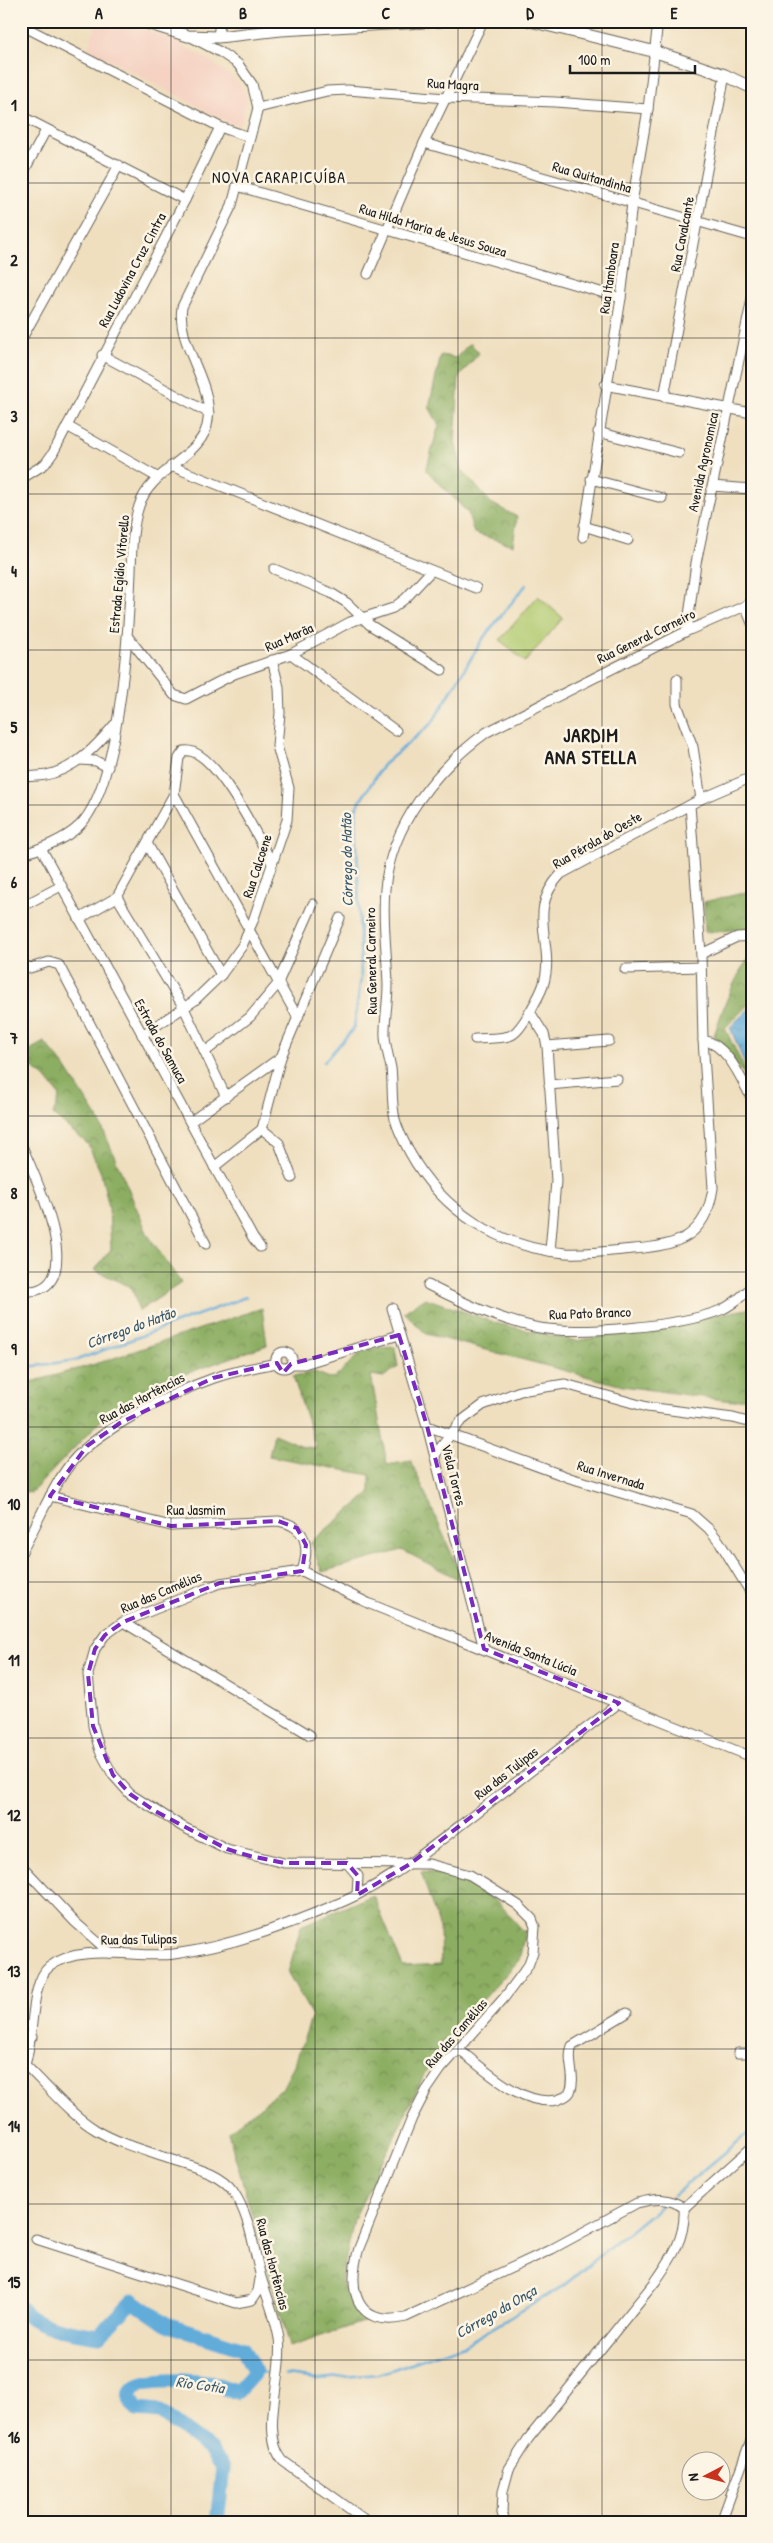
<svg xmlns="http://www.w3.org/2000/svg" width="773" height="2543" font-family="'Patrick Hand',sans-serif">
  <defs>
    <pattern id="forest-crowns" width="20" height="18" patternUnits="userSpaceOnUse" patternTransform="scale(1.25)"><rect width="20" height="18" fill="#8cae62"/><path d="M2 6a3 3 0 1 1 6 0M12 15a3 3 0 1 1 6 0" fill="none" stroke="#728d50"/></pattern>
    <pattern id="water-ripples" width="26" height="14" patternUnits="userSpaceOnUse" patternTransform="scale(1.25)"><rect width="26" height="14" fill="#62acda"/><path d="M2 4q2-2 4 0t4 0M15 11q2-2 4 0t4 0" fill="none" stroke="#508bb0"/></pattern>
  </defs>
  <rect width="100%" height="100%" fill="#fcf5e5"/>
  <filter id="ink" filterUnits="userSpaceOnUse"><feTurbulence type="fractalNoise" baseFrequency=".02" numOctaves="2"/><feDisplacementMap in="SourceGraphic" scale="10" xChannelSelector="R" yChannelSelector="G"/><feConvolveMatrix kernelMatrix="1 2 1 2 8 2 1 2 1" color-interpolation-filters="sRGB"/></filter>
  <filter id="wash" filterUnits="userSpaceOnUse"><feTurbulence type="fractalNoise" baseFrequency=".0096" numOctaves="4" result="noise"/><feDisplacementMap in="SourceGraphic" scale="20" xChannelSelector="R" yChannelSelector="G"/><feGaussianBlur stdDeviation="1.12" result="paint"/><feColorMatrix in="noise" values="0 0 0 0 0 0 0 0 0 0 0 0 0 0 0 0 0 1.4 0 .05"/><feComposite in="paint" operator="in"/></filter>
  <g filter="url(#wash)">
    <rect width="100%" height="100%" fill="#efdfbf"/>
    <polygon fill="#f5d2c2" points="98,21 120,21 164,36 208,59 239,83 247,98 240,124 232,125 88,48"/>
    <g fill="url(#forest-crowns)" stroke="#54653f">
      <polygon points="470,343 479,353 459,377 455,442 462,470 491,503 517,517 513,545 474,533 468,513 426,470 439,425 429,407 441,355 456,358"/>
      <polygon points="752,891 752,929 705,932 704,902"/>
      <path d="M752 953V1001L725 1028 751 1083 714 1036C723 1007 734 978 752 953Z"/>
      <polygon points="44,1042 63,1064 99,1120 148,1235 181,1283 139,1311 132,1288 95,1270 111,1249 109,1207 101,1173 88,1144 53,1115 60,1096 45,1077 21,1059 21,1055"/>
      <polygon points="425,1298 499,1324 577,1341 752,1308 752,1397 731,1401 623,1386 426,1334 404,1312"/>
      <polygon points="262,1308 267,1345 182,1375 109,1412 31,1493 21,1491 21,1385 102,1362"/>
      <path d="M395 1347 398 1367 383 1377 371 1375 387 1465 411 1461 464 1582 402 1550 322 1572 311 1542 370 1493V1475L269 1456 274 1434 304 1447 316 1448 293 1376 315 1372 332 1379C343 1373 347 1365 356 1357 366 1347 382 1348 395 1347Z"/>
      <polygon points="421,1872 450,1874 498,1902 525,1933 519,1960 435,2053 354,2219 341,2282 366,2321 290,2346 228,2132 282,2089 295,2063 312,2016 288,1973 301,1926 373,1895 403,1967 441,1965 440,1929"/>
    </g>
    <polygon fill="#b1ca70" stroke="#667346" points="538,596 563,618 525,662 500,640"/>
    <polygon fill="url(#water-ripples)" stroke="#3f647b" points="751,1007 752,1009 752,1074 746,1067 730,1027"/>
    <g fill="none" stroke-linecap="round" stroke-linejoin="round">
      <g stroke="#62acda" stroke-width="2.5">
        <polyline points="324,1062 354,1028 361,978 356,808 383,765 432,723 484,637 526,585"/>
        <polyline points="21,1368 77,1360 246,1297"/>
        <polyline points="674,2195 752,2130"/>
        <polyline points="255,2372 270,2374"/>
        <polyline points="285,2375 318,2379 379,2374 464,2345 563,2286 662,2205"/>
      </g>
      <path stroke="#62acda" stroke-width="15" d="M21 2308C31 2327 79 2333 99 2336L133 2301 166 2324 243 2349 255 2372 237 2392C231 2390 225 2387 219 2385 201 2381 103 2371 137 2410L160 2412 211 2450 223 2468 217 2522"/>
    </g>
  </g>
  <g filter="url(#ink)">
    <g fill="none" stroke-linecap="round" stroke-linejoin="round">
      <defs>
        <g id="minor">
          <polyline points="21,25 220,127 249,137"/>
          <polyline points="218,37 220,21"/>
          <polyline points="258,108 327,91 348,90 446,98 555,102 648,109"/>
          <polyline points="21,116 185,200"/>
          <polyline points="424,143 752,237"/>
          <polyline points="21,177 46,130"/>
          <polyline points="237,186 621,298"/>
          <polyline points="368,274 424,143 483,21"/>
          <polyline points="21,340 119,165"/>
          <polyline points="102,355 209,413"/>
          <polyline points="605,385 752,413"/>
          <polyline points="664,397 725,75"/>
          <polyline points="67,426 157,477"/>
          <polyline points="598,432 679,453"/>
          <polyline points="171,466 476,588"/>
          <polyline points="21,479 45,464 53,453 185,200 220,127"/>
          <polyline points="591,479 662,498"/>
          <polyline points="712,486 752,489"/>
          <polyline points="584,526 628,540"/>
          <polyline points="583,537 621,298 632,203 648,109 658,21"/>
          <polyline points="274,569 331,593 347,603 370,625 442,670"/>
          <polyline points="745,606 752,623"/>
          <polyline points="687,631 696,563 752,299"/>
          <polyline points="128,637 174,695 186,699 234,674 291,654 350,622 393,608 406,598 431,571"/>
          <polyline points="291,654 396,731"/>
          <polyline points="677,679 677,704 693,747 701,799"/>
          <polyline points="80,760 96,761 108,767"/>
          <path d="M21 776C63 781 90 754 114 725"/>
          <polyline points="174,794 298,1018"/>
          <path d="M690 805 701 954 703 1040 713 1188C706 1237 678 1246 633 1249 611 1251 588 1254 566 1253 500 1248 442 1211 410 1153 404 1142 398 1131 395 1119 391 1103 393 1085 391 1068 389 1057 384 1043 385 1031 385 1016 388 1001 388 985 387 953 382 921 385 889 391 824 437 768 487 732L687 631 752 603"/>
          <polyline points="148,845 221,975"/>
          <polyline points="41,848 253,1238 260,1247"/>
          <path d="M21 855C39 849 65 840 79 826 118 789 127 647 130 593 132 565 130 533 139 506 151 468 205 456 208 420 213 381 176 345 182 307L232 205 258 108 252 84 238 64 220 52 193 38"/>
          <polyline points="117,897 184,1008 226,1097"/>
          <polyline points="21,907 61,886"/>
          <path d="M79 919 117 897 174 794 179 758 184 751C214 745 259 840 272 863"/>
          <polyline points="701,954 737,937 752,936"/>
          <polyline points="21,963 30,968 49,962 59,965 206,1244"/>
          <polyline points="625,969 701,967"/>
          <polyline points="530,1012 544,1034 547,1046 556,1181 550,1251"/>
          <polyline points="142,1035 194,1001 221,975 242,946 253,921 287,820 289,788 277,746 280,713 279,687 272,660"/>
          <path d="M475 1039C486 1038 499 1039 509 1036 516 1034 521 1026 525 1020 531 1010 539 997 543 986 557 944 524 913 561 874L701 799 752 777"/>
          <path d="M703 1040C728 1045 741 1079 752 1099"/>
          <polyline points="547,1046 609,1041"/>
          <polyline points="205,1052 250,1017 277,985 313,904"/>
          <polyline points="549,1085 617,1079"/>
          <polyline points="190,1122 281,1057"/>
          <polyline points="262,1129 281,1057 340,918"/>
          <polyline points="262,1129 279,1143 292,1178"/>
          <path d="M21 1144C33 1172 89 1285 31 1291L21 1287"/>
          <polyline points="214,1167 262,1129"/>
          <path d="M428 1285C462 1302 497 1319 534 1327 576 1336 682 1326 721 1310 733 1305 743 1295 752 1287"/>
          <polyline points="392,1308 427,1426 484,1649"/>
          <circle cx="284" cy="1360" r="8"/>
          <polyline points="291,1364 304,1364 399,1335"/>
          <polyline points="427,1426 570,1478 692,1514 709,1529 719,1541 752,1595"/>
          <polyline points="435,1455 460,1422 483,1405 520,1391 565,1384 647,1407 733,1418 752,1423"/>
          <path d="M50 1496 171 1526 278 1521C307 1526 310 1547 302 1571"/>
          <path d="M21 1553C38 1523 50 1490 71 1463 97 1430 174 1392 214 1378 234 1371 256 1367 277 1363"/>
          <path d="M302 1571 220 1583 123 1622 105 1635 95 1649 88 1674 93 1726 100 1751 113 1775 130 1794 183 1827 227 1849 284 1863 429 1864 470 1875 518 1905 532 1919 535 1927 533 1952 528 1966 504 1998 441 2069 426 2091 412 2118 359 2248C347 2288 355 2329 406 2317L552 2249 637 2203C655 2198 669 2197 684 2208 686 2238 671 2259 655 2282L528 2439 509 2469 503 2491 502 2513 505 2522"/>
          <polyline points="302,1571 370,1604 752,1757"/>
          <polyline points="123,1622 310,1735"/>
          <polyline points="347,1863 358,1876 357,1895"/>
          <polyline points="21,1865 75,1922 110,1953"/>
          <polyline points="21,2042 32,2037"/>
          <path d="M459 2050C485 2069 522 2107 557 2100 562 2098 567 2097 570 2092 577 2077 566 2061 572 2046L627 2013"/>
          <polyline points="738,2053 752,2053"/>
          <path d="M21 2061C45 2083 68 2113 96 2130 118 2143 143 2150 167 2158 189 2166 219 2171 233 2191 251 2218 253 2248 261 2277 267 2298 276 2318 279 2339 284 2374 259 2433 283 2461L368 2522"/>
          <path d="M25 2064C34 2040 30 1982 49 1967 80 1942 137 1959 174 1954 212 1949 252 1937 287 1924 310 1915 335 1906 357 1895 400 1874 437 1843 475 1814 523 1777 571 1740 619 1703"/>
          <polyline points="684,2208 752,2147"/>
          <polyline points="36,2239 236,2303 252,2300 258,2291 260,2279"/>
          <polyline points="721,2522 752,2437"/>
        </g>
        <g id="major">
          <polyline points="141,21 188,36 218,37 281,30 441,21"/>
          <polyline points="530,21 656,52 725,75 752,88"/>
        </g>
      </defs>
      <use href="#minor" stroke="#666055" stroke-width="11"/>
      <use href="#major" stroke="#666055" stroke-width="13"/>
      <use href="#minor" stroke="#fff" stroke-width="9"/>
      <use href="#major" stroke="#fff" stroke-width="11"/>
    </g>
  </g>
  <path fill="none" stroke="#7b2cbf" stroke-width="4" stroke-dasharray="10 6" stroke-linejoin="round" d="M399 1335 427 1426 484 1649 619 1703 410 1864 357 1895 358 1876 347 1863H284L250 1856 227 1849 155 1811 130 1794 113 1775 93 1726 88 1674 95 1649 105 1635 123 1622 220 1583 302 1571 306 1545 297 1528 278 1521 171 1526 50 1496 87 1446 120 1423 213 1378 277 1363 283 1373 291 1364Z"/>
  <path fill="none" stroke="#1c1c1c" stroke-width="1" stroke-opacity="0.55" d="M171 21V2522M315 21V2522M458 21V2522M602 21V2522M21 183H752M21 338H752M21 494H752M21 650H752M21 805H752M21 961H752M21 1116H752M21 1272H752M21 1427H752M21 1582H752M21 1738H752M21 1894H752M21 2049H752M21 2204H752M21 2360H752"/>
  <g text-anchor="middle" stroke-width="5" stroke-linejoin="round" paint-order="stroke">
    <g font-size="14" fill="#1c1c1c" stroke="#fcf5e5">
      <text transform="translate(453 84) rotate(3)" y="5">Rua Magra</text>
      <text transform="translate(592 177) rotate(16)" y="5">Rua Quitandinha</text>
      <text transform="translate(433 230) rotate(17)" y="5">Rua Hilda Maria de Jesus Souza</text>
      <text transform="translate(682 234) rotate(-79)" y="5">Rua Cavalcante</text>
      <text transform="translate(132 270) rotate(-62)" y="5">Rua Ludovina Cruz Cintra</text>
      <text transform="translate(609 278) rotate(-82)" y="5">Rua Itamboara</text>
      <text transform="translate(703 462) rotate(-78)" y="5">Avenida Agronomica</text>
      <text transform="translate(119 574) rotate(-85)" y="5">Estrada Egídio Vitorello</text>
      <text transform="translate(646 636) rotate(-26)" y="5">Rua General Carneiro</text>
      <text transform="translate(289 637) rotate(-24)" y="5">Rua Marãa</text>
      <text transform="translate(597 840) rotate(-30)" y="5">Rua Pérola do Oeste</text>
      <text transform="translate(257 866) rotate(-72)" y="5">Rua Calcoene</text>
      <text transform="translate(371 961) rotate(-91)" y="5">Rua General Carneiro</text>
      <text transform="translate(161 1041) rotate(61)" y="5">Estrada do Samuca</text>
      <text transform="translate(590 1313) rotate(-2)" y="5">Rua Pato Branco</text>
      <text transform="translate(142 1398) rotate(-28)" y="5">Rua das Hortências</text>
      <text transform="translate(454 1475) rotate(76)" y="5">Viela Torres</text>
      <text transform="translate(611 1475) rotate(17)" y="5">Rua Invernada</text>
      <text x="196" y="1515">Rua Jasmim</text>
      <text transform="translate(161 1592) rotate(-23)" y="5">Rua das Camélias</text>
      <text transform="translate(531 1653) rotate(22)" y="5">Avenida Santa Lúcia</text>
      <text transform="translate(506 1773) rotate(-38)" y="5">Rua das Tulipas</text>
      <text transform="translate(139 1939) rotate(-1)" y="5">Rua das Tulipas</text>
      <text transform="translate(456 2033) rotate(-49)" y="5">Rua das Camélias</text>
      <text transform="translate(273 2264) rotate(75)" y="5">Rua das Hortências</text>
    </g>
    <g font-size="15" font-style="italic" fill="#385668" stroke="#fcf5e5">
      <text transform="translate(347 860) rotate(-91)" y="5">Córrego do Hatão</text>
      <text transform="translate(131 1328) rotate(-20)" y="5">Córrego do Hatão</text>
      <text transform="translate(496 2312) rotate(-30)" y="5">Córrego da Onça</text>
      <text transform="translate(200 2385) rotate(8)" y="5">Rio Cotia</text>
    </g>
    <g font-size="16" letter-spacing="1" fill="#1c1c1c" stroke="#fcf5e5">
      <text x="279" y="183">NOVA CARAPICUÍBA</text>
    </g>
    <g font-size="19" font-weight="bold" letter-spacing="1" fill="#1c1c1c" stroke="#fcf5e5">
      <text x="591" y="742">JARDIM<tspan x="591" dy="22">ANA STELLA</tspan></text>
    </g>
  </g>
  <rect width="773" height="2543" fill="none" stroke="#fcf5e5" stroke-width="55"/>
  <g transform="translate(706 2476) rotate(264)"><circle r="24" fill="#fcf5e5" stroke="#a29e95"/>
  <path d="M0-4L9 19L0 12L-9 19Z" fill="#c8321e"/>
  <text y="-8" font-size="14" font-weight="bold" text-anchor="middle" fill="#1c1c1c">N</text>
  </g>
  <path d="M570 65v8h125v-8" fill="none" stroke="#1c1c1c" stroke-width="2.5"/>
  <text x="578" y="65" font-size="15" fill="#1c1c1c" stroke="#fcf5e5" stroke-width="4" paint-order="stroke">100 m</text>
  <rect x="28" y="28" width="718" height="2488" fill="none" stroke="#1c1c1c" stroke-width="2"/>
  <g font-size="16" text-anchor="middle" font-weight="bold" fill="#1c1c1c">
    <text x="99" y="19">A</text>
    <text x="243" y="19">B</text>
    <text x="386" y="19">C</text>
    <text x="530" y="19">D</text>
    <text x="674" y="19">E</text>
    <text x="14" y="111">1</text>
    <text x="14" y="266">2</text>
    <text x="14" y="422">3</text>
    <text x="14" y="577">4</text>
    <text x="14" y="733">5</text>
    <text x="14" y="888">6</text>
    <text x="14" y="1044">7</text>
    <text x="14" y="1199">8</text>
    <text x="14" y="1355">9</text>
    <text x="14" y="1510">10</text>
    <text x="14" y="1666">11</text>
    <text x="14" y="1821">12</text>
    <text x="14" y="1977">13</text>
    <text x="14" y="2132">14</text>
    <text x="14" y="2288">15</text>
    <text x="14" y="2443">16</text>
  </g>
</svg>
